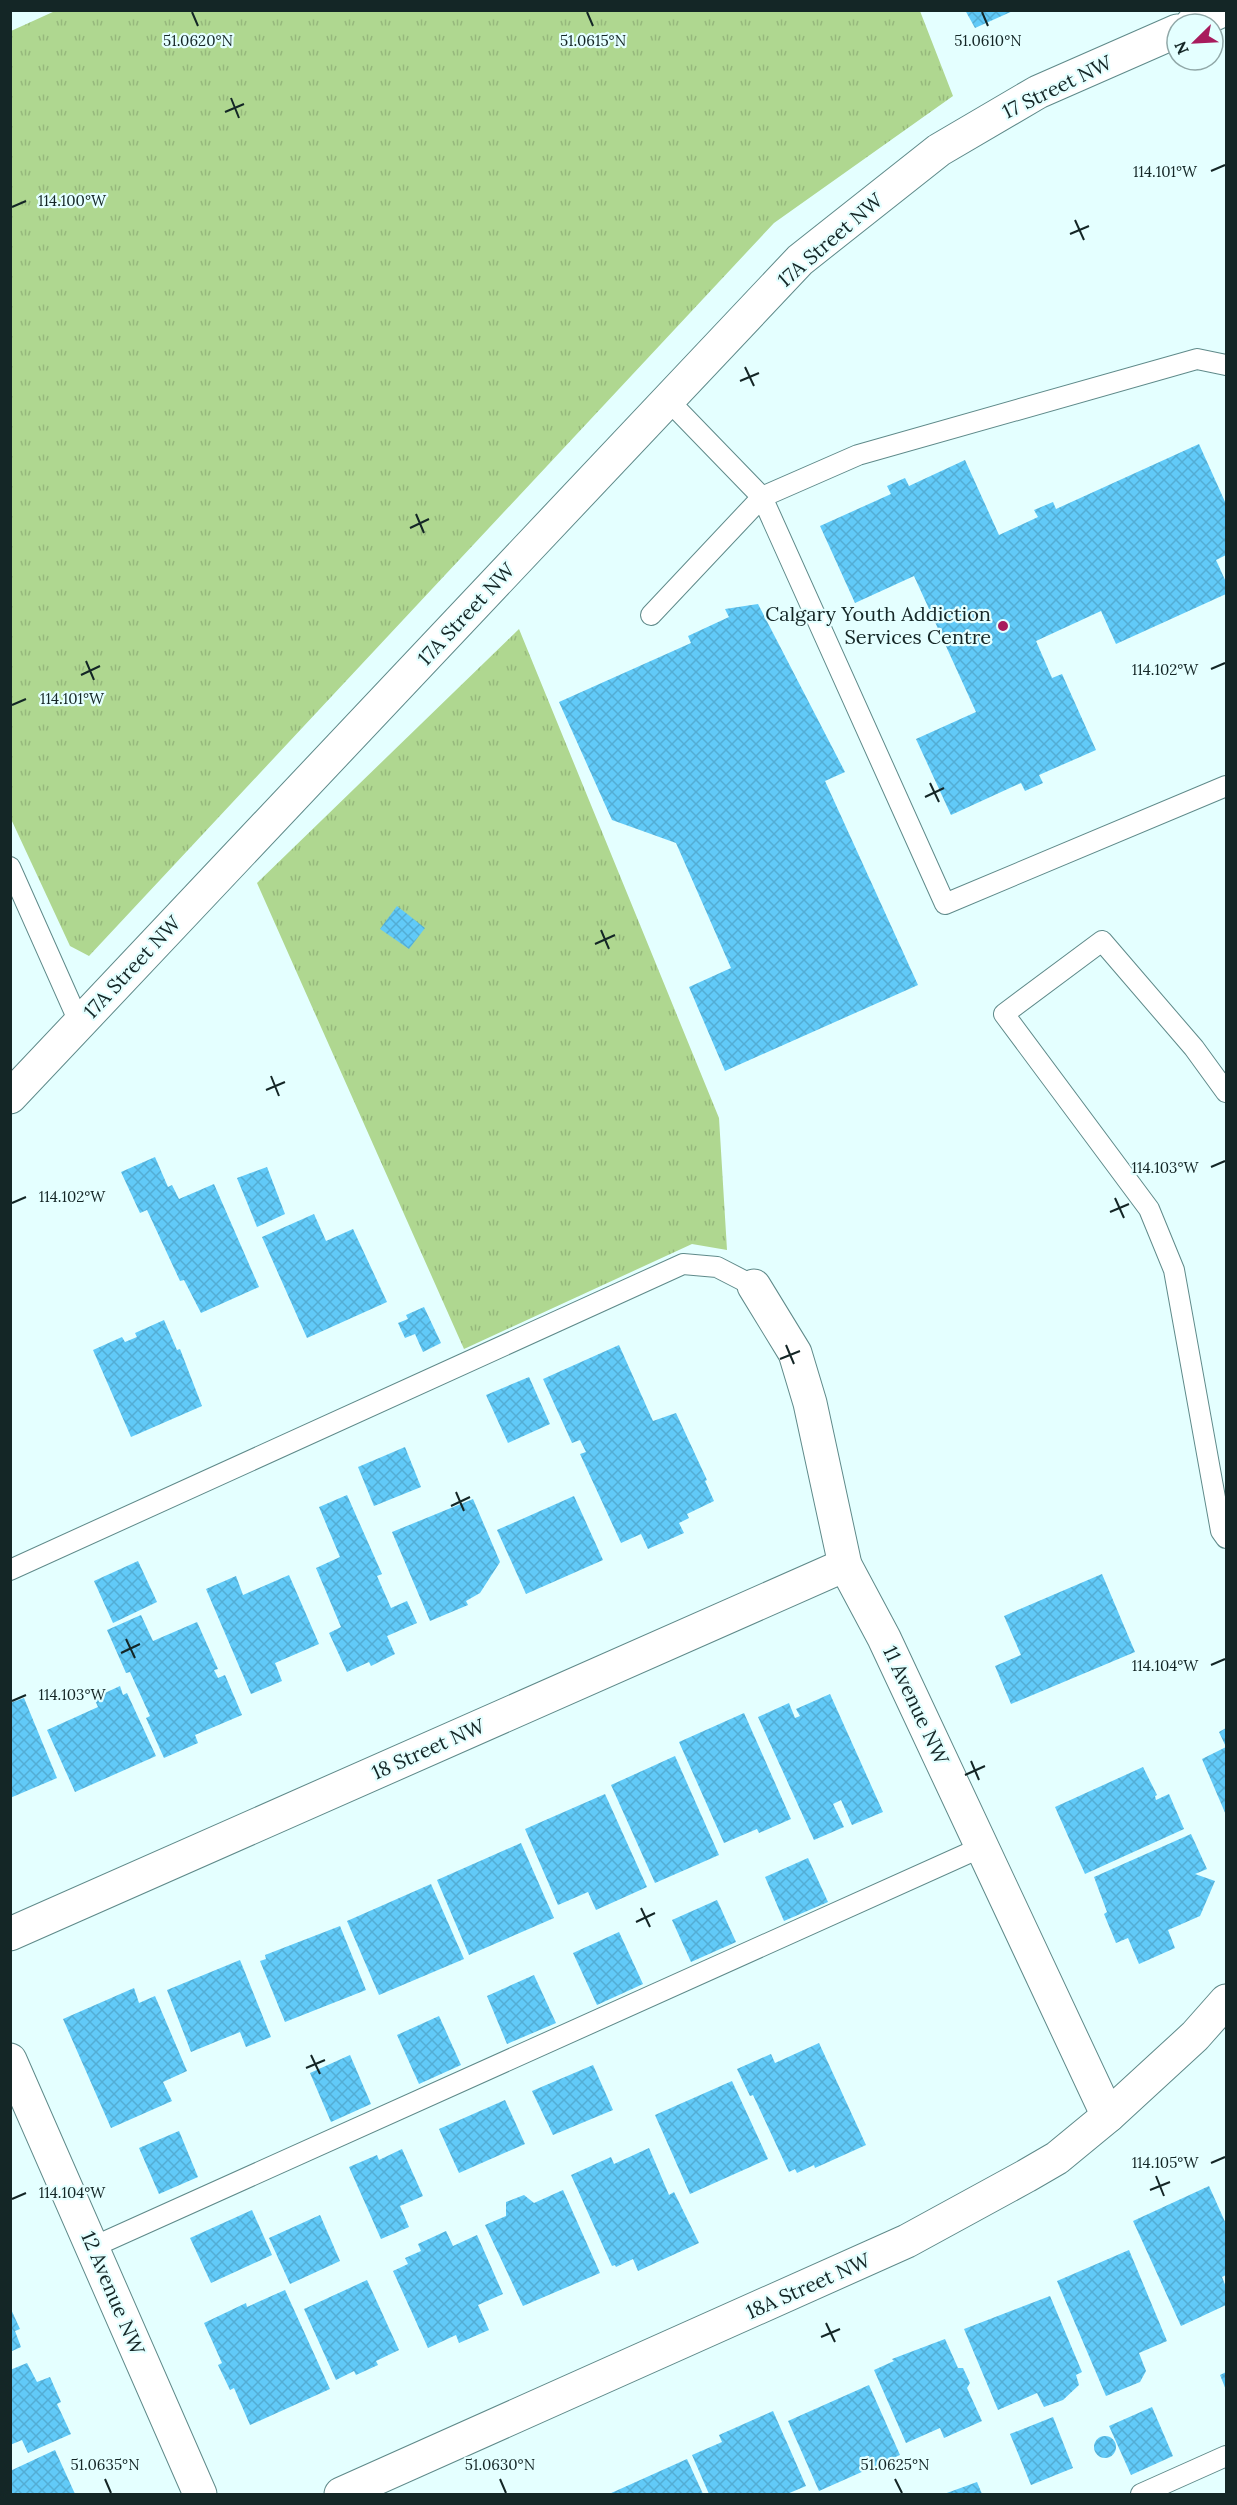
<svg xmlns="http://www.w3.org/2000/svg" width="1237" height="2505" font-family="Lora,serif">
  <defs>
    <pattern id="park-tufts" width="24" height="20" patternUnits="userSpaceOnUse" patternTransform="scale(1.5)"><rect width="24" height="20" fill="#afd790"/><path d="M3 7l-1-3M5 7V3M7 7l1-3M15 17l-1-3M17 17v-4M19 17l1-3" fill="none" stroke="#96b87c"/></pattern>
    <pattern id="building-cross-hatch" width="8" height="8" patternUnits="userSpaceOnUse" patternTransform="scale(1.5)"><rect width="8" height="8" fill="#61caf8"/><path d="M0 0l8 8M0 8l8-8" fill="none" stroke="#53add4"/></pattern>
  </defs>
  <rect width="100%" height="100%" fill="#e4ffff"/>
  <g fill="url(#park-tufts)">
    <polygon points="55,11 920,11 953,96 774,223 89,956 70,946 11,819 11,31"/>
    <polygon points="519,629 719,1118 727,1250 692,1244 464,1349 257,883"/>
  </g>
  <g fill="url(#building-cross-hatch)">
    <polygon points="965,10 1015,10 975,28"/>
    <polygon points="1199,444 1226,504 1226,555 1216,560 1226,582 1226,594 1116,644 1101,611 1036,641 1052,678 1062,674 1096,750 1039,775 1043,783 1025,791 1021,783 951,815 916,739 976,712 914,576 855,603 820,526 891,494 887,486 905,478 909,486 965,460 999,535 1038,517 1034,510 1053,502 1056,509"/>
    <polygon points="758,604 845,772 825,781 918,985 725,1071 689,987 731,968 676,843 612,820 559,702 691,643 688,636 729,617 725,609"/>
    <polygon points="397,906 425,928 409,949 380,929"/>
    <polygon points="155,1157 168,1187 172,1185 179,1199 214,1184 259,1287 201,1313 184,1280 180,1281 147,1210 140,1213 121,1172"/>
    <polygon points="267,1167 285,1214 257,1227 237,1178"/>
    <polygon points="314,1214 326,1241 353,1229 387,1302 307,1338 262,1237"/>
    <polygon points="424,1307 441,1343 423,1352 415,1334 405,1338 398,1323 408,1319 406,1315"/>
    <polygon points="164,1320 177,1350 180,1349 202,1406 131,1437 93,1350 122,1337 125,1342 137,1337 135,1333"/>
    <polygon points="619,1345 653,1421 676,1413 707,1480 705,1481 714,1501 687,1514 689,1518 679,1523 684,1533 648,1549 641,1534 621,1543 580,1454 586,1452 580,1440 572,1443 543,1379"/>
    <polygon points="529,1377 550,1424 508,1443 486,1395"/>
    <polygon points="405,1447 421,1487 374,1506 358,1467"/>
    <polygon points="347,1495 382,1574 377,1576 391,1608 407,1601 417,1623 387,1636 395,1654 371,1666 369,1662 347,1672 329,1633 341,1627 316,1568 340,1557 319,1507"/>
    <polygon points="574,1496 603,1560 526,1594 497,1530"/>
    <polygon points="473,1499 500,1562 480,1593 466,1601 468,1605 430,1621 392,1532"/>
    <polygon points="138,1561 157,1602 113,1623 94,1581"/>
    <polygon points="1102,1574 1135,1652 1011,1704 995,1666 1021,1655 1004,1616"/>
    <polygon points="289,1575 319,1644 275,1663 282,1681 251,1694 206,1589 236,1576 243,1595"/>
    <polygon points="141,1615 153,1641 197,1622 218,1669 214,1670 218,1678 225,1675 242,1715 195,1735 198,1743 164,1758 146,1718 150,1716 130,1672 126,1673 107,1630"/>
    <polygon points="120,1686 123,1695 127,1693 156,1756 75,1792 47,1730 98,1707 94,1698"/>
    <polygon points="830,1694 883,1812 852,1825 841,1800 833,1804 844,1827 814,1840 758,1717 789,1703 795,1718 800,1716 796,1709"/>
    <polygon points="24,1698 57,1778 10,1798 10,1703"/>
    <polygon points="744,1713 791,1819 759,1833 757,1829 724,1843 679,1742"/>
    <polygon points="1226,1728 1226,1815 1202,1759 1226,1747 1219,1732"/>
    <polygon points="675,1756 719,1855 655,1883 611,1785"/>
    <polygon points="1143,1767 1157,1795 1155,1796 1156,1800 1169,1794 1184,1829 1085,1874 1055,1807"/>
    <polygon points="605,1794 647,1887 596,1910 588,1892 558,1905 525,1829"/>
    <polygon points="1191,1834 1207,1869 1195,1874 1215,1881 1200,1916 1168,1930 1175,1948 1139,1964 1128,1938 1116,1943 1104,1914 1107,1912 1094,1877"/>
    <polygon points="521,1843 554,1918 469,1955 437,1880"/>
    <polygon points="808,1858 828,1902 784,1921 765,1877"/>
    <polygon points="431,1884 464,1959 379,1995 347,1921"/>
    <polygon points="717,1900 736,1942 691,1962 672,1920"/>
    <polygon points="340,1926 366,1990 285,2022 260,1961 266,1959 265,1955"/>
    <polygon points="619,1932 643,1984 597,2005 573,1953"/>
    <polygon points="240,1960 271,2037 246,2047 240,2032 191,2052 167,1990"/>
    <polygon points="534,1975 556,2023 507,2044 487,1996"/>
    <polygon points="134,1988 139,2003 155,1996 187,2071 163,2082 172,2101 111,2128 63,2019"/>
    <polygon points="439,2016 461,2065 419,2084 397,2035"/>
    <polygon points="819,2043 866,2145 815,2168 814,2165 797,2173 795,2169 789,2172 753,2095 750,2096 737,2069 771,2054 775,2063"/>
    <polygon points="350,2055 371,2104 331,2122 310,2073"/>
    <polygon points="593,2065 613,2110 553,2135 532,2091"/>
    <polygon points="732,2081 768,2159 690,2194 655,2115"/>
    <polygon points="505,2100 525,2144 459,2173 439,2129"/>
    <polygon points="179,2131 198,2177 159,2194 139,2148"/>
    <polygon points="649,2148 669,2195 674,2192 699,2243 638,2271 633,2259 616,2267 615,2265 612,2266 571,2175 611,2157 614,2164"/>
    <polygon points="402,2149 423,2196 400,2206 409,2227 381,2239 349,2167 377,2155 379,2160"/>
    <polygon points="1209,2186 1226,2224 1226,2275 1222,2277 1226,2287 1226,2305 1181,2326 1133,2221"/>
    <polygon points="563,2190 600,2273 523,2306 485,2225 506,2216 506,2202 524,2195 534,2203"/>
    <polygon points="252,2210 272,2255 211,2283 190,2238"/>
    <polygon points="320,2215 340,2261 290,2284 269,2238"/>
    <polygon points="446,2231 453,2246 477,2235 503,2294 478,2305 489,2330 459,2343 456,2335 428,2348 393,2271 408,2264 405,2258 421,2251 418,2244"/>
    <polygon points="1129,2250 1167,2341 1139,2353 1146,2371 1140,2382 1106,2396 1057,2281"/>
    <polygon points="367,2280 399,2350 376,2361 378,2365 356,2375 354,2371 336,2380 304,2309"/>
    <polygon points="285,2290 330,2389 250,2425 234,2388 230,2390 218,2365 222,2363 204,2323 246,2303 247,2307"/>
    <polygon points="1050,2296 1082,2372 1076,2375 1079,2385 1063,2400 1044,2407 1037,2393 998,2410 964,2329"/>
    <polygon points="10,2307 20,2329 15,2331 21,2347 10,2352"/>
    <polygon points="945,2339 958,2368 963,2368 970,2383 967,2388 982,2421 944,2438 940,2428 906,2443 874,2370 894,2361 892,2359"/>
    <polygon points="27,2363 37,2382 50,2377 61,2402 57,2404 71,2434 28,2453 22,2440 10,2445 10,2370"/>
    <polygon points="1226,2372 1226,2390 1220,2375"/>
    <polygon points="869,2385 900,2455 819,2491 788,2421"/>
    <polygon points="1152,2407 1173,2456 1131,2475 1109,2426"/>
    <polygon points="773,2411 806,2486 787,2494 709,2494 692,2455 722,2442 719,2435"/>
    <polygon points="1053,2417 1073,2468 1031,2485 1010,2434"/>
    <circle cx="1105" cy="2447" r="11"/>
    <polygon points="55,2450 75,2494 10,2494 10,2471"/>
    <polygon points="687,2459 703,2494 609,2494"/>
    <polygon points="977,2482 982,2494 944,2494"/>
  </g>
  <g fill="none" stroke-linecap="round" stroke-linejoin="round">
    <defs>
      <g id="lane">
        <polyline points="668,400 762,497 945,904 1226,786"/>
        <polyline points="651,615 762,497 858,455 1197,359 1226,365"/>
        <polyline points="10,867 79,1022"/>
        <polyline points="1226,1092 1194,1048 1102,941 1004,1014 1149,1209 1174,1270 1221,1531 1226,1538"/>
        <polyline points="10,1570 683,1264 717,1267 754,1286"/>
        <polyline points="93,2247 982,1847"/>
        <polyline points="1141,2494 1226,2456"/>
      </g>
      <g id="street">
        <polyline points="1192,24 1223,10"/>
        <polyline points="10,1097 800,260 939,150 1038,92 1177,31"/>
        <polyline points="754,1286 795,1353 810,1403 845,1565 884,1638 1108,2116"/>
        <polyline points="10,1934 845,1565"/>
        <polyline points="10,2060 200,2494"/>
        <polyline points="341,2494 907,2241 1026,2176 1057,2158 1108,2116 1195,2036 1226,2001"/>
      </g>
    </defs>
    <use href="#lane" stroke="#5f8a8a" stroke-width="22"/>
    <use href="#street" stroke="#5f8a8a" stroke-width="35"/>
    <use href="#lane" stroke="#fff" stroke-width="20"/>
    <use href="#street" stroke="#fff" stroke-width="33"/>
  </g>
  <path fill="none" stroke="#142626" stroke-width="2" d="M192 12 198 26M587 12 593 26M982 12 988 26M231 98 239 118M225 112 244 104M1211 171 1225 165M12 207 26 201M1075 220 1084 240M1070 234 1089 226M745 367 754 386M740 381 759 373M416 514 424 533M410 528 429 519M86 661 94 680M1211 669 1225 663M81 675 100 666M12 705 26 699M930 783 939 802M925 797 944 788M601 930 609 949M595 944 615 935M271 1076 279 1096M266 1090 285 1082M1211 1167 1225 1161M1115 1198 1124 1218M12 1203 26 1197M1110 1212 1129 1204M786 1345 794 1364M780 1359 800 1351M456 1492 464 1511M451 1506 470 1497M126 1639 135 1658M121 1653 140 1644M1211 1665 1225 1659M12 1701 26 1695M971 1761 979 1780M965 1775 985 1766M641 1908 650 1927M636 1922 655 1913M311 2055 320 2074M306 2068 325 2060M1211 2163 1225 2157M1156 2176 1164 2196M1150 2190 1170 2182M12 2199 26 2193M826 2323 835 2342M821 2337 840 2329M105 2479 111 2493M500 2479 506 2493M895 2479 902 2493"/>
  <circle fill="#a81b5d" stroke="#e4ffff" stroke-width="2" cx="1003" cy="626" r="6"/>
  <g text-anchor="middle" stroke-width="4.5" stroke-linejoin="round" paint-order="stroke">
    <g font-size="20" fill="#142626" stroke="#e4ffff">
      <text transform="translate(1057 87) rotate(-26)" y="7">17 Street NW</text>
      <text transform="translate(830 240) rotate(-41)" y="7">17A Street NW</text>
      <text transform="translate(466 614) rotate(-47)" y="7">17A Street NW</text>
      <text transform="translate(132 967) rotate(-47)" y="7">17A Street NW</text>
      <text transform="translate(916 1705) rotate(65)" y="7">11 Avenue NW</text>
      <text transform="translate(428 1749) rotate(-24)" y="7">18 Street NW</text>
      <text transform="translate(808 2286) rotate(-24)" y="7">18A Street NW</text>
      <text transform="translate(113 2293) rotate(67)" y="7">12 Avenue NW</text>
    </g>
    <g font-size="20" fill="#142626" stroke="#e4ffff" text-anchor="end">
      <text x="991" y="621">Calgary Youth Addiction<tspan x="991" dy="23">Services Centre</tspan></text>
    </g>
  </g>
  <g font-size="15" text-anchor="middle" fill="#142626" stroke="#e4ffff" stroke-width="4.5" stroke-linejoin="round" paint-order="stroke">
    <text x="198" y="46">51.0620°N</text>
    <text x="593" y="46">51.0615°N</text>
    <text x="988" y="46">51.0610°N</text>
    <text x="1165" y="177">114.101°W</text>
    <text x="72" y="206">114.100°W</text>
    <text x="1165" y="675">114.102°W</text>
    <text x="72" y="704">114.101°W</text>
    <text x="1165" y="1173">114.103°W</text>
    <text x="72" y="1202">114.102°W</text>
    <text x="1165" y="1671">114.104°W</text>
    <text x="72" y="1700">114.103°W</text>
    <text x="1165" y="2168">114.105°W</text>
    <text x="72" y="2198">114.104°W</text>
    <text x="105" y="2470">51.0635°N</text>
    <text x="500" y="2470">51.0630°N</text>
    <text x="895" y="2470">51.0625°N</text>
  </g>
  <rect width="1237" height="2505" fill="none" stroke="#142626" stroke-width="24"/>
  <g transform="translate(1195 42) rotate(246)"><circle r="28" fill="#e4ffff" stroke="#91a8a8" stroke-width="1.5"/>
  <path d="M0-4.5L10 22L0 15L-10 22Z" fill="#a81b5d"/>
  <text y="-9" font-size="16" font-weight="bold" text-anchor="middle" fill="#142626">N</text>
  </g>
</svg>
